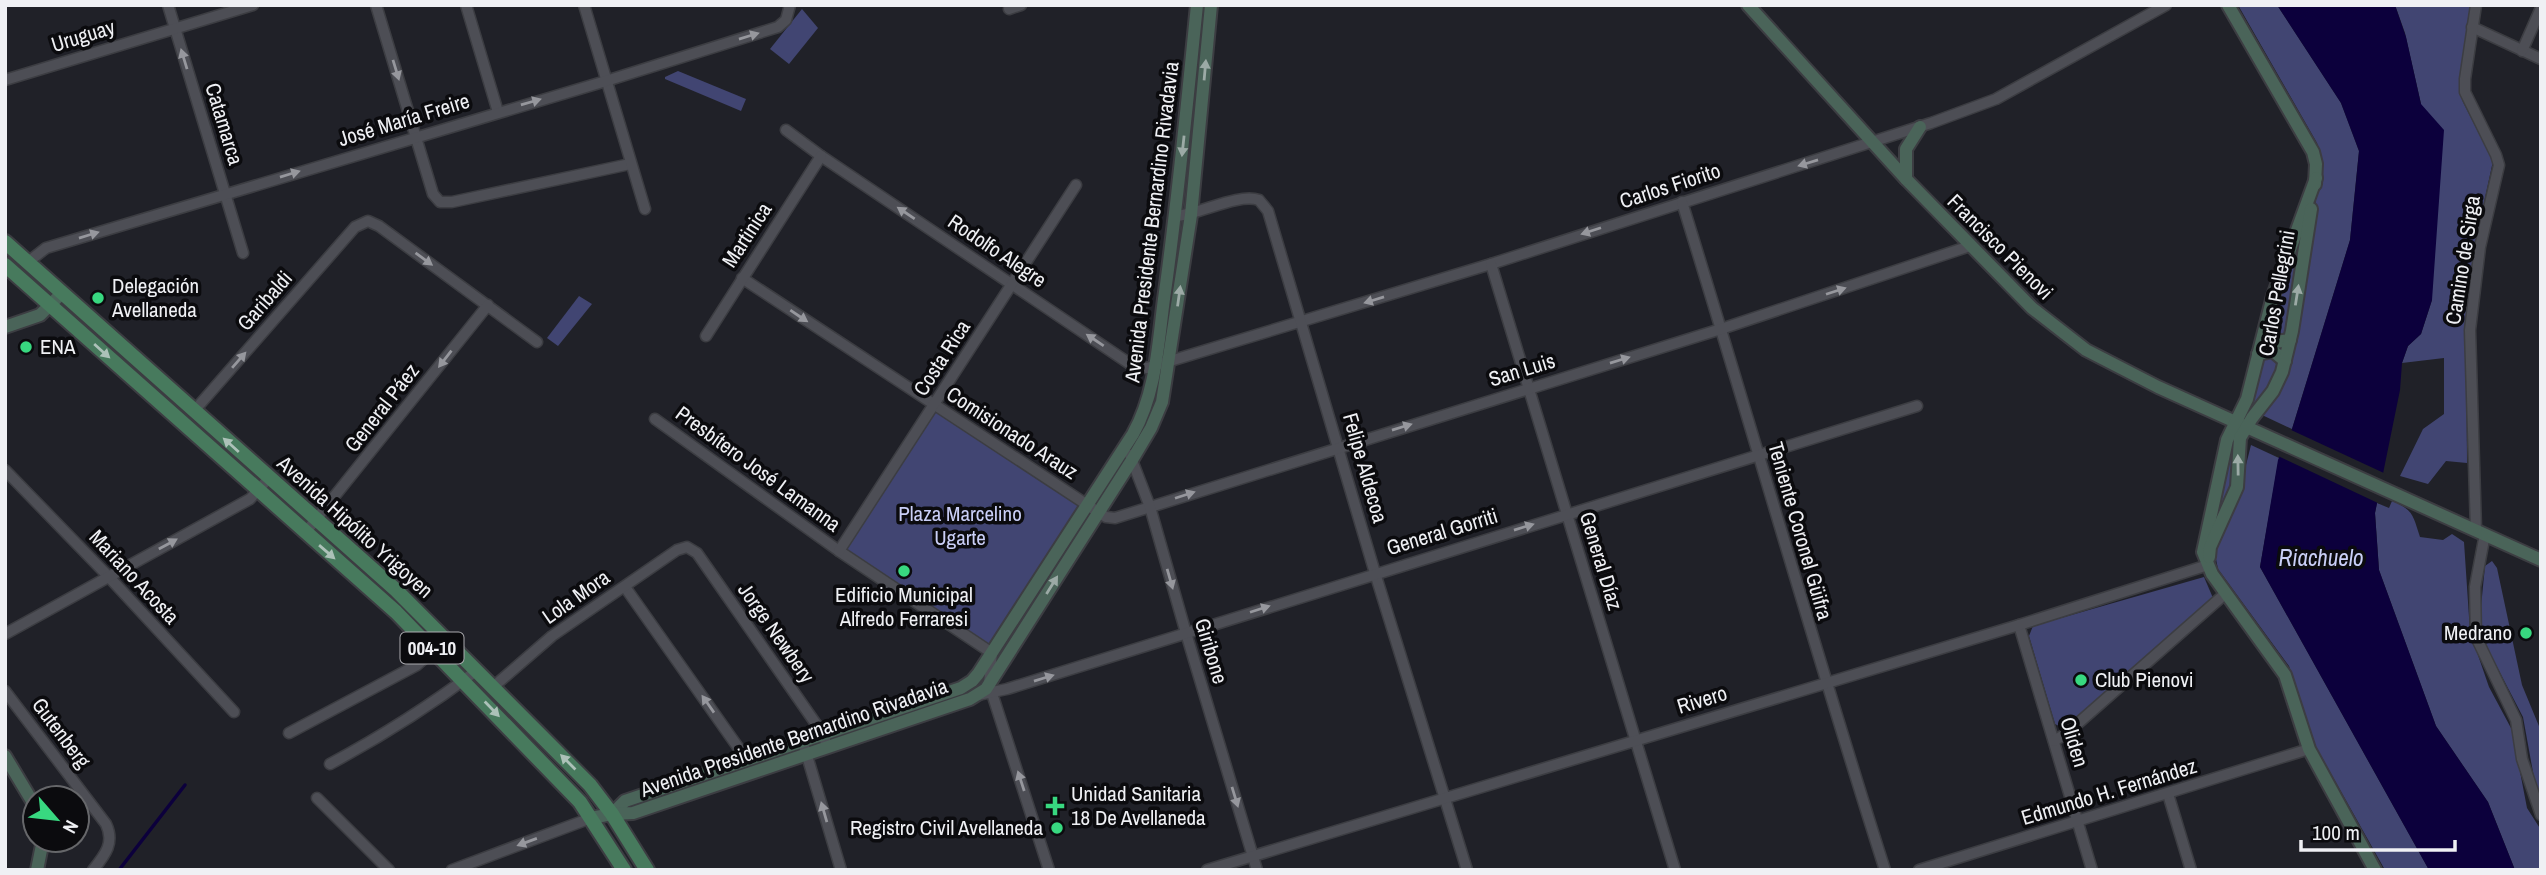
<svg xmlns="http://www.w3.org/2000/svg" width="2546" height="875" font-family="'Archivo Narrow',sans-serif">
<rect width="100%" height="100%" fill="#202128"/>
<g fill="#414572">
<path d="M2238,5H2277L2341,103L2359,151L2350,240L2292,429L2262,415L2294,337L2322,161L2317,143Z"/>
<path d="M2395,5H2470L2459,90L2463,102L2493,161L2475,244L2466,303L2467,463L2446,461L2428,484L2400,476L2423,429L2444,414V358L2402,363L2408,346L2421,334L2432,300L2421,104L2405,33Z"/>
<path d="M802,9L818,28L789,64L770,49Z"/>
<path d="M678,71L746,99L741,111L665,79V77Z"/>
<path d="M2316,178L2285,361L2252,418L2239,465L2204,558L2217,485Z"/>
<path d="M579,296L592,304L558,346L547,338Z"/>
<path d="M933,405L1087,505L992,653L839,551Z"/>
<path d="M2251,445L2279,458L2260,567L2429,870H2385L2316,747L2289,666L2218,569L2215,554L2239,493Z"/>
<path d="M2392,501C2414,510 2413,516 2420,537L2443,540L2452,534L2464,542L2470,632L2489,687L2512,730L2527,808L2541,830V870H2515L2488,802L2436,726L2379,570L2375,513L2377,503L2389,508Z"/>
<path d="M2492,561L2497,568L2522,685L2541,731V806L2539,805L2523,717L2482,638L2479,627L2485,566Z"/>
<path d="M2204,577L2213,598L2069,724L2061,727L2055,724L2029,636L2033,626Z"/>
</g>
<path fill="#0c003c" d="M2277,5H2395L2406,37L2421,104L2444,130L2432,300L2421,334L2408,346L2402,363L2400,390L2375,513L2379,570L2436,726L2488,802L2515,870H2429L2260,567L2278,460L2292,429L2350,240L2359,151L2341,103Z"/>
<path fill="#202128" d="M2289,429L2386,474L2380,504L2276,455Z"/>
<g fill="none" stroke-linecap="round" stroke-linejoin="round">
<path stroke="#0c003c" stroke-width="3.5" d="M119,870L185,785"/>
<defs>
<g id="street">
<path d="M168,5L243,253"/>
<path d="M376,5L433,194L440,202H452L630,164"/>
<path d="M466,5L498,112"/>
<path d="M584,5L645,209"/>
<path d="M1009,9L1021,5"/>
<path d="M2472,27L2541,59"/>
<path d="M2522,51L2541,8"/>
<path d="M5,80L253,5"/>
<path d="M786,130L821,156L1133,366L1147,368L1491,264L1931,123L1996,99L2166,5"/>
<path d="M1682,202C1751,424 1814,648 1885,870"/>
<path d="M1176,216C1200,214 1238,193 1259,200L1268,211L1375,573L1467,870"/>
<path d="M28,262L46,248L606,81L778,27L786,20L790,5"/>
<path d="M1491,264L1675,870"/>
<path d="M742,278L1098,512L1106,517L1115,518L1721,329L1970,246"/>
<path d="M706,336L821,156"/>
<path d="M194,411L355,227L368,221L379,226L537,342"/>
<path d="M655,419L839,551L992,653L989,684L1049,870"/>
<path d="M1130,455L1150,507L1186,633L1257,870"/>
<path d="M5,470L108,576L234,712"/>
<path d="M2476,530L2470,330L2480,247L2499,165L2496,155L2465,92V79L2476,5"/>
<path d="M305,533L488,305"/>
<path d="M2485,534L2475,587L2476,637L2516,720L2522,759L2541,815"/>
<path d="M839,551L1076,185"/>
<path d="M625,587L747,760"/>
<path d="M2019,625L2092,870"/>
<path d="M5,634L250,499L269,478"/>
<path d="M493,687L552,636L677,550L687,547L697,553L823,734L827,746"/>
<path d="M5,691L106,824C115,843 105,855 93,870"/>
<path d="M978,695L1007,689L1917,406"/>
<path d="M289,733L417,665L434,650"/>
<path d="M2054,741L2067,733L2226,593"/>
<path d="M805,749L841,870"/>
<path d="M330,764C384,735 427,708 476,671"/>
<path d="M2168,794L2191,870"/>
<path d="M317,798L389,870"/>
<path d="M452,870L591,818"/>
<path d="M1207,870L2019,625L2208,565"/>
<path d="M1919,870L2309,749"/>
</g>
<g id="secondary">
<path d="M1748,5L1906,179L2032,308L2086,350L2158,387L2541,560"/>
<path d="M2228,5L2313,152L2316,164L2315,184"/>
<path d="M2316,178L2273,296L2247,399L2227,440L2203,552L2212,574L2285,675L2309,749L2375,870"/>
<path d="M1906,179V149L1920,127"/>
<path d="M5,327L40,315L62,293"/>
<path d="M2264,333L2275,342L2290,340"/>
<path d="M2258,354L2273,351L2285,361"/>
<path d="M2209,557L2210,547L2237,487L2240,438L2252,418L2273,391L2282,372L2292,331L2311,209"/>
<path d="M5,756L35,806"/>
<path d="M612,814L625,801L961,688L972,681L978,674L1133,434C1156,393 1158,344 1164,299C1178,201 1187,103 1197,5"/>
<path d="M591,818L612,814L633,813L970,699L986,689L1132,460L1151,428L1162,402L1191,215L1211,5"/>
<path d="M37,870L43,840"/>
</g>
<g id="primary">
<path d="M5,242L396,590L590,785L612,814L647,870"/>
<path d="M5,265L396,612L580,802L624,870"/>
</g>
</defs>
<use href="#street" stroke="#3c3d42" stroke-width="13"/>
<use href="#secondary" stroke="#3c3d42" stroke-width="16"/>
<use href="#primary" stroke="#3c3d42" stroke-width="18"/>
<use href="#street" stroke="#4d4e55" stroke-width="10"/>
<use href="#secondary" stroke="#4a6459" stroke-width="12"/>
<use href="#primary" stroke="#477a5d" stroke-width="14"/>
</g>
<defs><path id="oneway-solid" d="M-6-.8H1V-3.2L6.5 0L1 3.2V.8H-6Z" transform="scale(1.75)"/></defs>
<g fill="#96979d">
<use href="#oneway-solid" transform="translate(749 36) rotate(-17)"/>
<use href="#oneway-solid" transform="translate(184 59) rotate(-107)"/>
<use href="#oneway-solid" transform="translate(396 70) rotate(73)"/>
<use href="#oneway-solid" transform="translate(531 102) rotate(-16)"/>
<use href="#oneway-solid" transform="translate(1808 163) rotate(163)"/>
<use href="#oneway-solid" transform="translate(290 174) rotate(-17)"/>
<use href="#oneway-solid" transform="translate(906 213) rotate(-146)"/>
<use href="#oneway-solid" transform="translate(1591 231) rotate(162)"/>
<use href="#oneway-solid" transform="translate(89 235) rotate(-17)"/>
<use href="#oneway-solid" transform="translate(424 259) rotate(36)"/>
<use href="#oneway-solid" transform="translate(1836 291) rotate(-18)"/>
<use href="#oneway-solid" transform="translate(1374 300) rotate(163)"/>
<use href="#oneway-solid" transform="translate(799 316) rotate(34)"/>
<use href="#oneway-solid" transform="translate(1095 340) rotate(-146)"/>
<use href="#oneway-solid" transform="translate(445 359) rotate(128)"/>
<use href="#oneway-solid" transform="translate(239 360) rotate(-49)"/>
<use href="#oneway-solid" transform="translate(1620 360) rotate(-17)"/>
<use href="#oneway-solid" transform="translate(1402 427) rotate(-17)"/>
<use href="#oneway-solid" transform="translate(1185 495) rotate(-18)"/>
<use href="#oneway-solid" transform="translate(1524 527) rotate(-17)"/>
<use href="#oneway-solid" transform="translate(168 544) rotate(-29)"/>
<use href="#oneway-solid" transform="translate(1170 579) rotate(74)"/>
<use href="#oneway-solid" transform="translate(1260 609) rotate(-18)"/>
<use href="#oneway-solid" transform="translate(1044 678) rotate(-17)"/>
<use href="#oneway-solid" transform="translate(708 704) rotate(-125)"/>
<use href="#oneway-solid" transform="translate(1021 781) rotate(-108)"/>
<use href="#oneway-solid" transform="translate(1235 797) rotate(73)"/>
<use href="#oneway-solid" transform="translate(824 812) rotate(-106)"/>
<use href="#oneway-solid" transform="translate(527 842) rotate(160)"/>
</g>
<g fill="#9caaa6">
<use href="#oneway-solid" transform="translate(1205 70) rotate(-85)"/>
<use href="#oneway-solid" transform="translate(1183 146) rotate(96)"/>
<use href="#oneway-solid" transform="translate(2297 295) rotate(-81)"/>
<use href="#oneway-solid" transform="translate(1179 296) rotate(-82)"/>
<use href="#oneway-solid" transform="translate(2238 465) rotate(-91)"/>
<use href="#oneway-solid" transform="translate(1052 585) rotate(-58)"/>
</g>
<g fill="#acc1b8">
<use href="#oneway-solid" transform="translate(102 351) rotate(42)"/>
<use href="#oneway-solid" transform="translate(231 445) rotate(-138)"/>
<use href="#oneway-solid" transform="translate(327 552) rotate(41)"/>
<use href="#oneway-solid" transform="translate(492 709) rotate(46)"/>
<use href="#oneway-solid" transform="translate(568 762) rotate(-135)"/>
</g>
<g fill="#38d880" stroke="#0b0b0e" stroke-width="2.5">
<circle cx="98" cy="298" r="7"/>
<circle cx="26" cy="347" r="7"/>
<circle cx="904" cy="571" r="7"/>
<circle cx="2526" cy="633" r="7"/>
<circle cx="2081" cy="680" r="7"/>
<path d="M1051.5 795.5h7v7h7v7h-7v7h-7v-7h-7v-7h7z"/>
<circle cx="1057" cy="828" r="7"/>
</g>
<g text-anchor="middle" stroke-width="7" stroke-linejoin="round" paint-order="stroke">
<rect fill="#0b0b0e" stroke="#ababaf" stroke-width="2" x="400.5" y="632.5" width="63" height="31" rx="5"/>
<g font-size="19" font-weight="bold" fill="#eff0f4">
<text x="432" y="655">004-10</text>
</g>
<g font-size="21" fill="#eff0f4" stroke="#0b0b0e">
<text transform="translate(83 36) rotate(-17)" y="7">Uruguay</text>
<text transform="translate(404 120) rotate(-17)" y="7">José María Freire</text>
<text transform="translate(224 124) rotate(73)" y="7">Catamarca</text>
<text transform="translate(1670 186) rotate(-18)" y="7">Carlos Fiorito</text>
<text transform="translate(1152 222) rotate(-83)" y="7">Avenida Presidente Bernardino Rivadavia</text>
<text transform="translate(747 235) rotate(-57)" y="7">Martinica</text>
<text transform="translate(2000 247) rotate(45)" y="7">Francisco Pienovi</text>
<text transform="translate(997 251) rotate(34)" y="7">Rodolfo Alegre</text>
<text transform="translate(2463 260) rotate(-81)" y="7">Camino de Sirga</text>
<text transform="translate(2277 293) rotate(-80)" y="7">Carlos Pellegrini</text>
<text transform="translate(265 301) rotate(-49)" y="7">Garibaldi</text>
<text transform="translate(942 358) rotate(-57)" y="7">Costa Rica</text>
<text transform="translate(1522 370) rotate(-17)" y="7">San Luis</text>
<text transform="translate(382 408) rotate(-52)" y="7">General Páez</text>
<text transform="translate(1012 433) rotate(33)" y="7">Comisionado Arauz</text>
<text transform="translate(1365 468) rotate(74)" y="7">Felipe Aldecoa</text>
<text transform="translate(758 469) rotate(36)" y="7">Presbítero José Lamanna</text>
<text transform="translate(355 527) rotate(42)" y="7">Avenida Hipólito Yrigoyen</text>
<text transform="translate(1800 531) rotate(74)" y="7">Teniente Coronel Güifra</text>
<text transform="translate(1442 532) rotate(-17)" y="7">General Gorriti</text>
<text transform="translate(1601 561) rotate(73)" y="7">General Díaz</text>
<text transform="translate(134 577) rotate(47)" y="7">Mariano Acosta</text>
<text transform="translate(576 597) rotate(-35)" y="7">Lola Mora</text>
<text transform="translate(776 633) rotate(55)" y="7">Jorge Newbery</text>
<text transform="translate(1211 651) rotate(73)" y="7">Giribone</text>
<text transform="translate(1702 700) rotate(-17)" y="7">Rivero</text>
<text transform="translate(61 733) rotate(53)" y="7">Gutenberg</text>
<text transform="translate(794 738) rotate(-19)" y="7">Avenida Presidente Bernardino Rivadavia</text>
<text transform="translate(2074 742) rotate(73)" y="7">Oliden</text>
<text transform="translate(2109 792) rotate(-17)" y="7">Edmundo H. Fernández</text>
</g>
<g font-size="21" fill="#eff0f4" stroke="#0b0b0e" text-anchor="start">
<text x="112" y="293">Delegación<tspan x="112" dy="24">Avellaneda</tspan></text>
<text x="40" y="354">ENA</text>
<text x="904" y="602" text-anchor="middle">Edificio Municipal<tspan x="904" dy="24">Alfredo Ferraresi</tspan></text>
<text x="2512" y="640" text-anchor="end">Medrano</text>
<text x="2095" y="687">Club Pienovi</text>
<text x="1071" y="801">Unidad Sanitaria<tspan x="1071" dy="24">18 De Avellaneda</tspan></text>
<text x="1043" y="835" text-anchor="end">Registro Civil Avellaneda</text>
</g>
<g font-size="21" fill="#cacff7" stroke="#0b0b0e">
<text x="960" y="521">Plaza Marcelino<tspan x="960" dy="24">Ugarte</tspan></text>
</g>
<g font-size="23" font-style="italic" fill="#c9cff6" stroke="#0b0b0e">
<text x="2321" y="566">Riachuelo</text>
</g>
</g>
<rect width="2546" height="875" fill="none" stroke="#eff0f4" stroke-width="14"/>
<g transform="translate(56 819) rotate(118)"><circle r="33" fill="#0b0b0e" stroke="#66676a" stroke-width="2"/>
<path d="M0-5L12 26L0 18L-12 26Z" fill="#38d880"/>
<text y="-10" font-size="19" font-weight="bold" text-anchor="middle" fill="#eff0f4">N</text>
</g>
<path d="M2301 840v10h154v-10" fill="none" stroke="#eff0f4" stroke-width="3.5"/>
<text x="2312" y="840" font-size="21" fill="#eff0f4" stroke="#0b0b0e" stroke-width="5" paint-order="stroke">100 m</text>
</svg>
